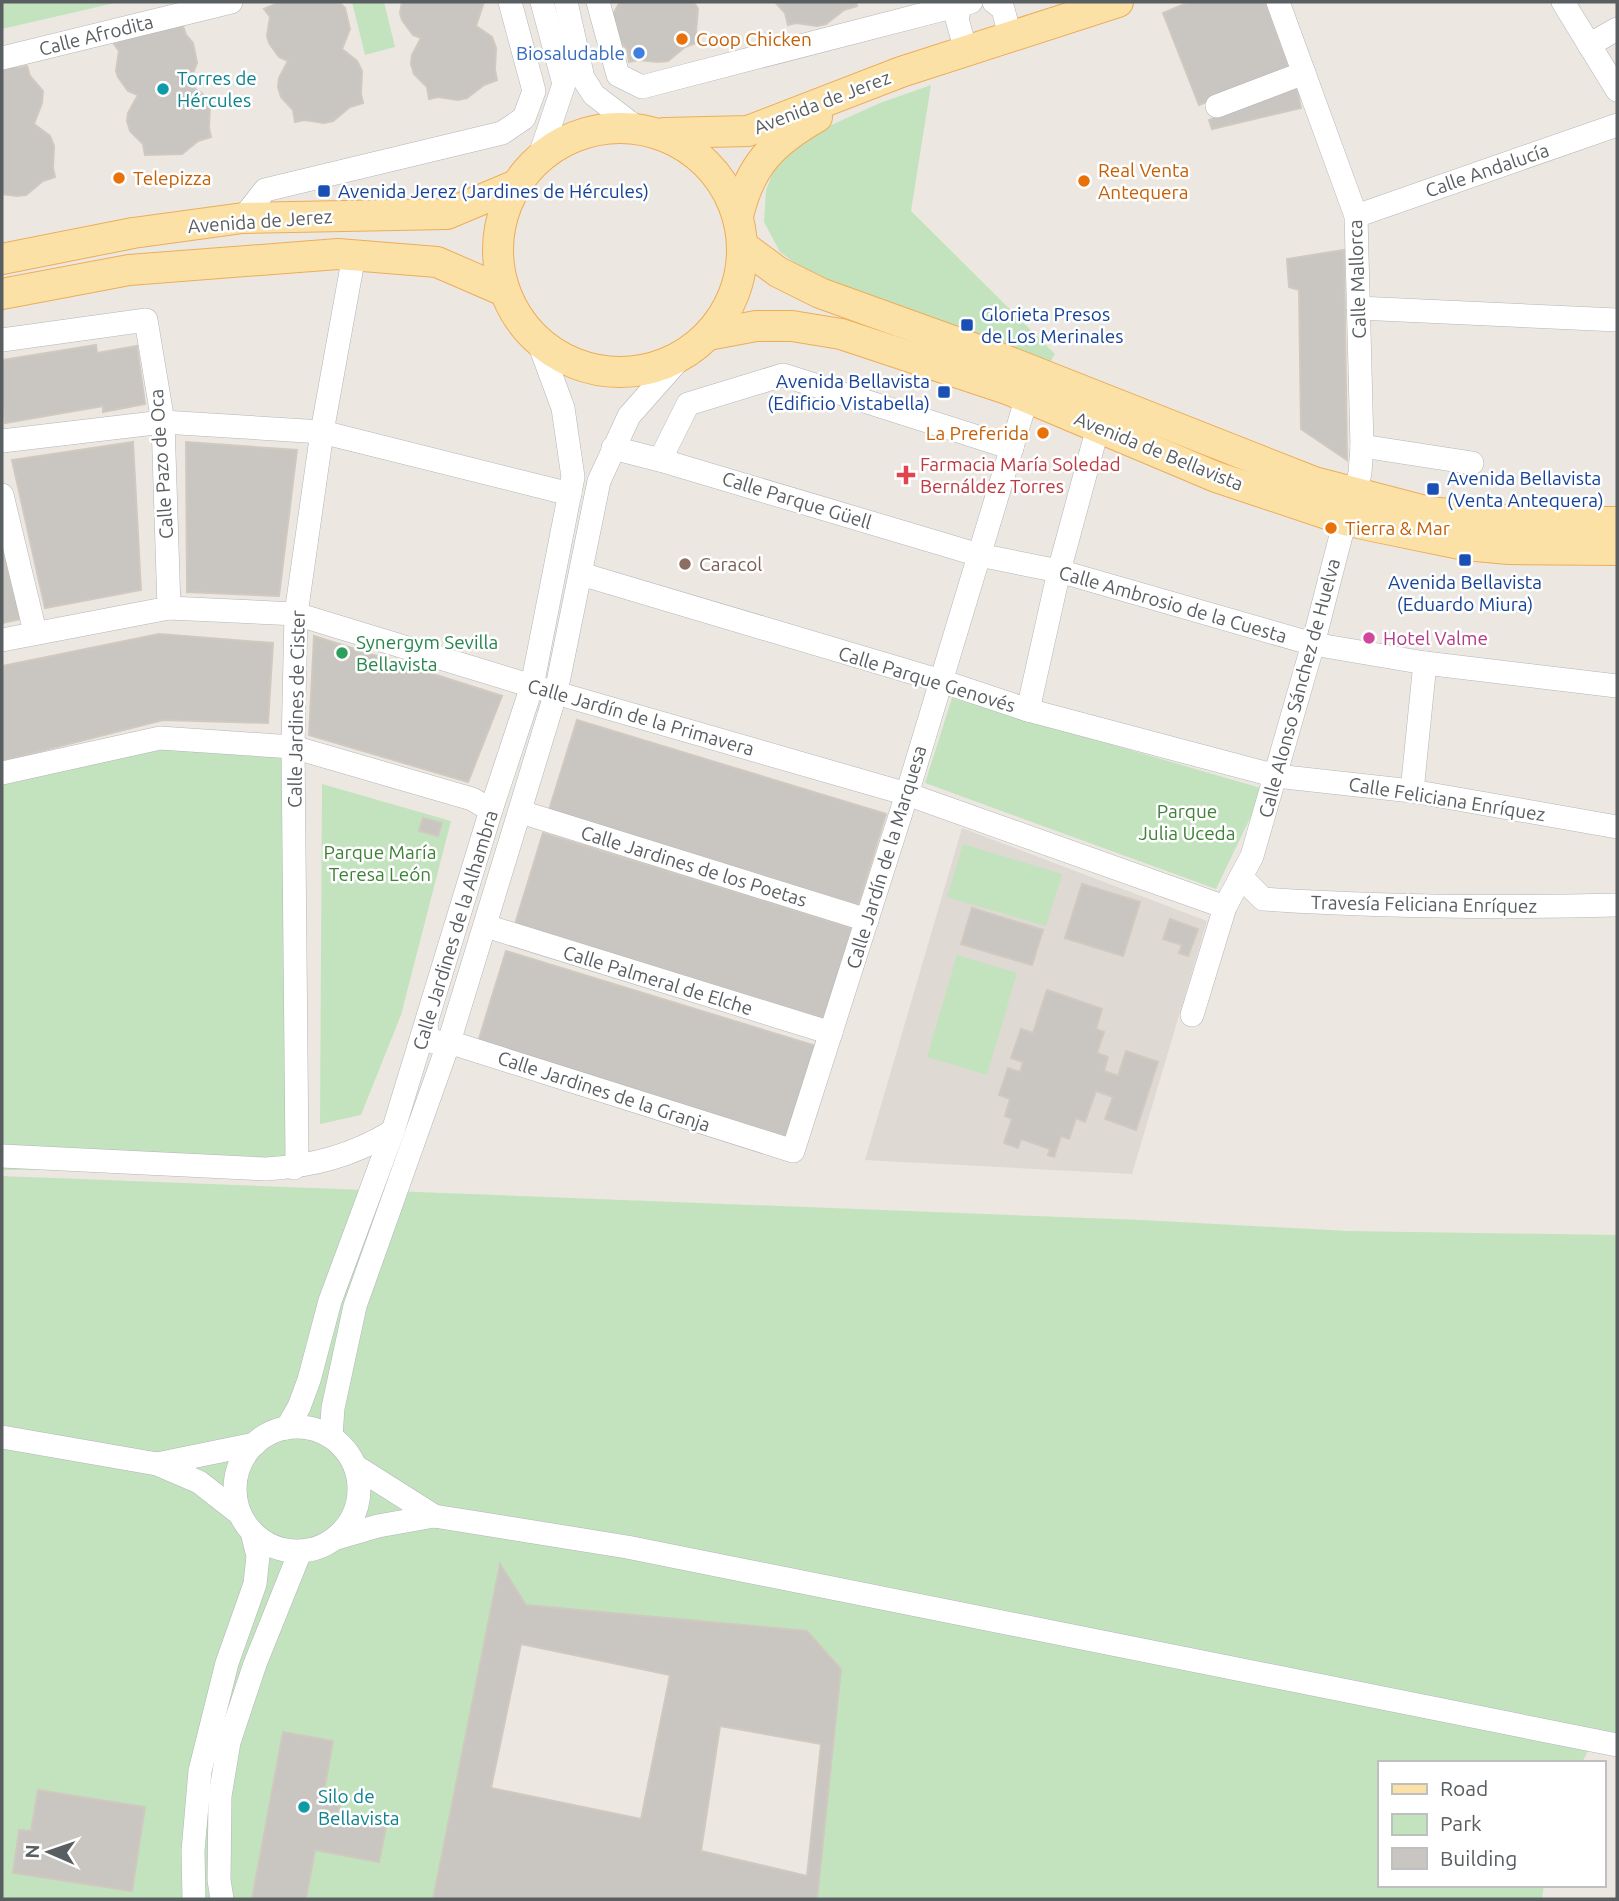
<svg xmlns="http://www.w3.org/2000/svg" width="1619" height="1901" font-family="Ubuntu,sans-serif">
<rect width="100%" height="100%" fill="#ece8e1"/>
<path fill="#ded9d2" d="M962,828L1207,921L1132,1174L865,1160Z"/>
<g fill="#c3e3be">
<path d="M2,2H119L2,29Z"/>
<path d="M352,2H384L395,47L365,55Z"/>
<path d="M931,85L911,211L1055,354L1049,364L824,284L780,252L764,222L766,190L778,160L798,140L880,103Z"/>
<path d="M952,698L1264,789L1216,889L925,783Z"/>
<path d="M160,738L293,747L294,1168L2,1170V773Z"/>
<path d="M322,784L451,821L401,1015L361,1115L320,1124Z"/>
<path d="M963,844L1062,874L1046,926L947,897Z"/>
<path d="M957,955L1017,973L987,1075L927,1057Z"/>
<path d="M2,1176L1142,1220L1348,1231L1617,1235V1744L1593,1740L1582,1763H1379V1885H1544L1542,1899H817L841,1669L808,1631L526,1605L500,1565L433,1899H2Z"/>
</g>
<g fill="#c9c5c0" stroke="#d0c9c0" stroke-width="2" fill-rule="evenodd">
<path d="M280,2H339L345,8L350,29L342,49L357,61L362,71L361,94L363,103L350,107L333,121L324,123L304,120L295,122L293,110L281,97L278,87L279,78L288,61L279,57L269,43L267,36L270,17L264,9Z"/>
<path d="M402,2H484L476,26L492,37L496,48L495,70L497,80L484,85L467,98L458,100L438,97L429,99L427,87L414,74L411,64L412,55L421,38L413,35L402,20L400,13Z"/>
<path d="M620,2H694L698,9L696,32L699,42L685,47L668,61L658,62L638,60L629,62L627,49L614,36L612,16Z"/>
<path d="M775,2H856L857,6L844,10L826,24L817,26L796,23L788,25L785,13Z"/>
<path d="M1189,2H1265L1290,69L1199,105L1163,13Z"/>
<path d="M163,25L173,28L183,26L186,35L193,43L197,63L189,84L205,96L210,105L209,128L211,137L198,141L182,154L145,155L143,144L130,131L127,121L128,113L138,95L128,91L118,77L116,71L119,51L114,44Z"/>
<path d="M2,65L17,68L27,66L30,76L43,91L42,103L34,124L50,136L54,146L53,168L55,177L43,181L26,195L17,196L2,194Z"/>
<path d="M1296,84L1301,108L1212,129L1209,120Z"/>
<path d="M1344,250L1347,460L1301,429L1299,290L1289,287L1287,259Z"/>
<path d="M96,345L97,353L137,346L145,404L103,412V406L5,423L2,398V360Z"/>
<path d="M133,442L141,590L45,608L12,460Z"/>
<path d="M186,442L297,450L279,596L187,592Z"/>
<path d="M2,548L21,619L2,623Z"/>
<path d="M159,634L273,643L268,723L163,720L2,761V666Z"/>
<path d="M314,636L502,696L468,782L309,735Z"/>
<path d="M577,720L886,814L858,905L549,810Z"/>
<path d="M423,818L442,823L438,836L419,831Z"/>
<path d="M543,833L852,928L825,1019L515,924Z"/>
<path d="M1082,884L1140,902L1123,956L1065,938Z"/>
<path d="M972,908L1043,930L1032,965L961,944Z"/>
<path d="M1170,919L1198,929L1188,956L1179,953L1182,945L1163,939Z"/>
<path d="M506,951L816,1046L788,1137L478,1042Z"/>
<path d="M1047,990L1102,1009L1096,1029L1104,1032L1097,1053L1108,1057L1104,1071L1118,1076L1126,1051L1158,1062L1136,1130L1105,1119L1113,1097L1096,1091L1085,1122L1076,1118L1069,1139L1061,1136L1054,1157L1048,1155L1050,1149L1021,1139L1018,1148L1004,1143L1012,1119L1005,1116L1010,1099L999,1095L1008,1068L1020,1072L1023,1062L1011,1058L1021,1029L1033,1033Z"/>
<path d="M500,1564L526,1605L807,1631L841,1669L817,1899H433ZM521,1644L670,1675L641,1819L491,1788ZM720,1726L821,1744L807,1876L701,1851Z"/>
<path d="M283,1732L333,1741L324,1792L342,1795L337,1818L386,1827L379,1862L315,1850L306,1899H252Z"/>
<path d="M38,1790L145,1807L132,1891L13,1873L19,1830L31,1831Z"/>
</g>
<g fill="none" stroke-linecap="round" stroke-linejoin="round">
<defs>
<g id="minor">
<path d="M566,2L583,78L594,95L637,128"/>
<path d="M598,2L618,75L642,87L971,2"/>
<path d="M994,2L1003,9L1010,36"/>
<path d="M1278,2L1356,216L1362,446L1360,473L1355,493"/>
<path d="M1563,2L1617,90"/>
<path d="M960,6L957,19L966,51"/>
<path d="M1589,45L1617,29"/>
<path d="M2,58L231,2"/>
<path d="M1217,106L1304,73"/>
<path d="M539,158L564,84L542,2"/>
<path d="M1356,216L1617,125"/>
<path d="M243,218L265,190L502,133L524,118L534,91L510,2"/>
<path d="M1358,308L1617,320"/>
<path d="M2,340L146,320L163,422L169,608"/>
<path d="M2,441L163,422L322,432L570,494"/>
<path d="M1362,446L1472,463"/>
<path d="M613,448L660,460L979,555L1059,571L1313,644L1425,663L1617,686"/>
<path d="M660,460L688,404L783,375L1012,448"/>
<path d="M2,495L35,632"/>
<path d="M581,574L941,681L1028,710L1276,776L1412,791L1617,827"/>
<path d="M2,640L169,608L296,614L532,686L907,794L1225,907"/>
<path d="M1028,710L1059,571L1098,427"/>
<path d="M2,773L160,738L293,747L472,799L491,810"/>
<path d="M1412,791L1425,663"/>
<path d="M521,812L867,920"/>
<path d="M1241,877L1263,899C1382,907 1499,908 1617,905"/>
<path d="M486,926L831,1033"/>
<path d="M1192,1015L1225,907L1252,856L1313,644L1345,520"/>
<path d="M426,1024L427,1035L434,1042H449L793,1151L907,794L1027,397"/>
<path d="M2,1156L266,1169C313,1166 352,1156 393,1131"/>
<path d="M294,1168L297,1158L293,747L296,614L322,432L354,255"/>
<circle cx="297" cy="1489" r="62"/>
<path d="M287,1428L299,1407L309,1380L330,1301L393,1131L491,810L532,686L573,477L563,408L539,343"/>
<path d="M331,1436L333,1408L355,1306L449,1042L556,692L599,481L629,416L682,356"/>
<path d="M2,1437L157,1464L199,1482L240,1514"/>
<path d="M157,1464L255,1444"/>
<path d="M355,1466L434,1516"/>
<path d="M337,1538L378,1526L434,1516L627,1547L1617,1745"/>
<path d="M194,1899L193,1851L200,1771L227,1663L255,1584L258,1556L252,1532"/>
<path d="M222,1899L219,1880L220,1796L229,1742L255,1664L300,1552"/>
</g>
<g id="major">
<circle cx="620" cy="250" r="122"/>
<path d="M664,133L748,131L901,72L1118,2"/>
<path d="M738,216C750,165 773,142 817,117"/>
<path d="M743,246L778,272L820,293L992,355L1314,482L1429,512L1526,522H1617"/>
<path d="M2,259L133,233L243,218L447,214L516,185"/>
<path d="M2,294L129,270L338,254L437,262L504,291"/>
<path d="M708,335L756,326H792L841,334L1007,389L1216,477L1345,520L1372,526L1465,545L1509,549L1617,550"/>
</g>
</defs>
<use href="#minor" stroke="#b2b5b8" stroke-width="24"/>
<use href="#major" stroke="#ecad5a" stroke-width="32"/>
<use href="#minor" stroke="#fff" stroke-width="23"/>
<use href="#major" stroke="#fce1a6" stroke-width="30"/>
</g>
<g fill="#e8710a" stroke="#fff" stroke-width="2.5">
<circle cx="682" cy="39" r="7"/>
<circle cx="119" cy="178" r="7"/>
<circle cx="1084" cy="181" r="7"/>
<circle cx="1043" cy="433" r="7"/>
<circle cx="1331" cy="528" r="7"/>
</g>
<circle fill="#3f7fe0" stroke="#fff" stroke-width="2.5" cx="639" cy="53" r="7"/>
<g fill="#0f9aa8" stroke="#fff" stroke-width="2.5">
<circle cx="163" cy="89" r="7"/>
<circle cx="304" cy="1807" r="7"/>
</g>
<g fill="#1a4fb4" stroke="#fff" stroke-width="2.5">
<rect x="317" y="184" width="14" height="14" rx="3.5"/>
<rect x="960" y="318" width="14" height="14" rx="3.5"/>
<rect x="937" y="385" width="14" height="14" rx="3.5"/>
<rect x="1426" y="482" width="14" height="14" rx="3.5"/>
<rect x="1458" y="553" width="14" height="14" rx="3.5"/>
</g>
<path fill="#e0444e" stroke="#fff" stroke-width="2.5" d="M902.5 464.5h7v7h7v7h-7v7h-7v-7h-7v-7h7z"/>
<circle fill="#8d6e63" stroke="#fff" stroke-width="2.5" cx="685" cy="564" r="7"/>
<circle fill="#d1479c" stroke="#fff" stroke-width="2.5" cx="1369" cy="638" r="7"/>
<circle fill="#2e9e5b" stroke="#fff" stroke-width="2.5" cx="342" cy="653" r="7"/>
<g text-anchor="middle" stroke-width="5" stroke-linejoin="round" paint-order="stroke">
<g font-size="19" fill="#595e61" stroke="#fff">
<text transform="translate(96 35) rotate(-14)" y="7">Calle Afrodita</text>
<text transform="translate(822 102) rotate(-21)" y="7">Avenida de Jerez</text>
<text transform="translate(1487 170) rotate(-19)" y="7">Calle Andalucía</text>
<text transform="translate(260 221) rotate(-4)" y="7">Avenida de Jerez</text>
<text transform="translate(1357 279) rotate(-92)" y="7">Calle Mallorca</text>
<text transform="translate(1159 451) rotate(22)" y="7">Avenida de Bellavista</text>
<text transform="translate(161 464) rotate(-94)" y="7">Calle Pazo de Oca</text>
<text transform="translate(797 500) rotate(17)" y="7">Calle Parque Güell</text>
<text transform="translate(1173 604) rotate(16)" y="7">Calle Ambrosio de la Cuesta</text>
<text transform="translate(927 679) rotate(17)" y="7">Calle Parque Genovés</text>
<text transform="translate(1299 688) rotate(-75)" y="7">Calle Alonso Sánchez de Huelva</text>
<text transform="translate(296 709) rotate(-89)" y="7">Calle Jardines de Cister</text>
<text transform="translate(641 717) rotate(16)" y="7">Calle Jardín de la Primavera</text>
<text transform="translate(1447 799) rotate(9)" y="7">Calle Feliciana Enríquez</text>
<text transform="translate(886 857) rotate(-73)" y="7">Calle Jardín de la Marquesa</text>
<text transform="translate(694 866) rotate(17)" y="7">Calle Jardines de los Poetas</text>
<text transform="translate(1424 904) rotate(1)" y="7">Travesía Feliciana Enríquez</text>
<text transform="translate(455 930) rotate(-73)" y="7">Calle Jardines de la Alhambra</text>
<text transform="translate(658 980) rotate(17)" y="7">Calle Palmeral de Elche</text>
<text transform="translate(604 1091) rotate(18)" y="7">Calle Jardines de la Granja</text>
</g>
<g font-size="19" fill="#c56008" stroke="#fff" text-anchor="start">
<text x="696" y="46">Coop Chicken</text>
<text x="1098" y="177">Real Venta<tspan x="1098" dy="22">Antequera</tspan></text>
<text x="133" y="185">Telepizza</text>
<text x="1029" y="440" text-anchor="end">La Preferida</text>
<text x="1345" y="535">Tierra &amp; Mar</text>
</g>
<g font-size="19" fill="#366cbe" stroke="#fff" text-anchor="end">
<text x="625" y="60">Biosaludable</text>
</g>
<g font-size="19" fill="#0d838f" stroke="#fff" text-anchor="start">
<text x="177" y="85">Torres de<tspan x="177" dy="22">Hércules</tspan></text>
<text x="318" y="1803">Silo de<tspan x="318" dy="22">Bellavista</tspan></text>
</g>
<g font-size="19" fill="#164399" stroke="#fff" text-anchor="start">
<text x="338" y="198">Avenida Jerez (Jardines de Hércules)</text>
<text x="981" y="321">Glorieta Presos<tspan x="981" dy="22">de Los Merinales</tspan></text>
<text x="930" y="388" text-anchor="end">Avenida Bellavista<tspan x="930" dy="22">(Edificio Vistabella)</tspan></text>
<text x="1447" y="485">Avenida Bellavista<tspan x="1447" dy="22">(Venta Antequera)</tspan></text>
<text x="1465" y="589" text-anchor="middle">Avenida Bellavista<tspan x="1465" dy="22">(Eduardo Miura)</tspan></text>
</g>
<g font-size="19" fill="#be3a42" stroke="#fff" text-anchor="start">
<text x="920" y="471">Farmacia María Soledad<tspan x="920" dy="22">Bernáldez Torres</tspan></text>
</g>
<g font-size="19" fill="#785e54" stroke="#fff" text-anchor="start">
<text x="699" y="571">Caracol</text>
</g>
<g font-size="19" fill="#b23c85" stroke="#fff" text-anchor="start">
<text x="1383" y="645">Hotel Valme</text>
</g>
<g font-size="19" fill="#27864d" stroke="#fff" text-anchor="start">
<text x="356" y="649">Synergym Sevilla<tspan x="356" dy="22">Bellavista</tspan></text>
</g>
<g font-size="19" fill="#3f8237" stroke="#fff">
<text x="1187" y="818">Parque<tspan x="1187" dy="22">Julia Uceda</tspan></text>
<text x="380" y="859">Parque María<tspan x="380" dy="22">Teresa León</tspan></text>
</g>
</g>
<rect width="1619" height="1901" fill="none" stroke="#595e61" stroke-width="7"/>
<rect x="1378" y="1761" width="228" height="126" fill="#ffffff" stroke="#bdbfc0" stroke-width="2"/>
<rect x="1392" y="1784" width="35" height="10" fill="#fce1a6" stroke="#bdbfc0" stroke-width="2"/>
<text x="1440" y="1796" font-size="21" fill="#595e61">Road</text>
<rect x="1392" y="1814" width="35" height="21" fill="#c3e3be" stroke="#bdbfc0" stroke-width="2"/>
<text x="1440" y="1831" font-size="21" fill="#595e61">Park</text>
<rect x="1392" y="1848" width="35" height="21" fill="#c9c5c0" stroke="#bdbfc0" stroke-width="2"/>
<text x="1440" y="1866" font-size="21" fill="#595e61">Building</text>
<g transform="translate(49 1852) rotate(272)" stroke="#ffffff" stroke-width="5" paint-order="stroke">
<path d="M0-5L12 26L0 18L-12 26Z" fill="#595e61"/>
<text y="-10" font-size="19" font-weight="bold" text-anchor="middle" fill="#595e61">N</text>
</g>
</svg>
